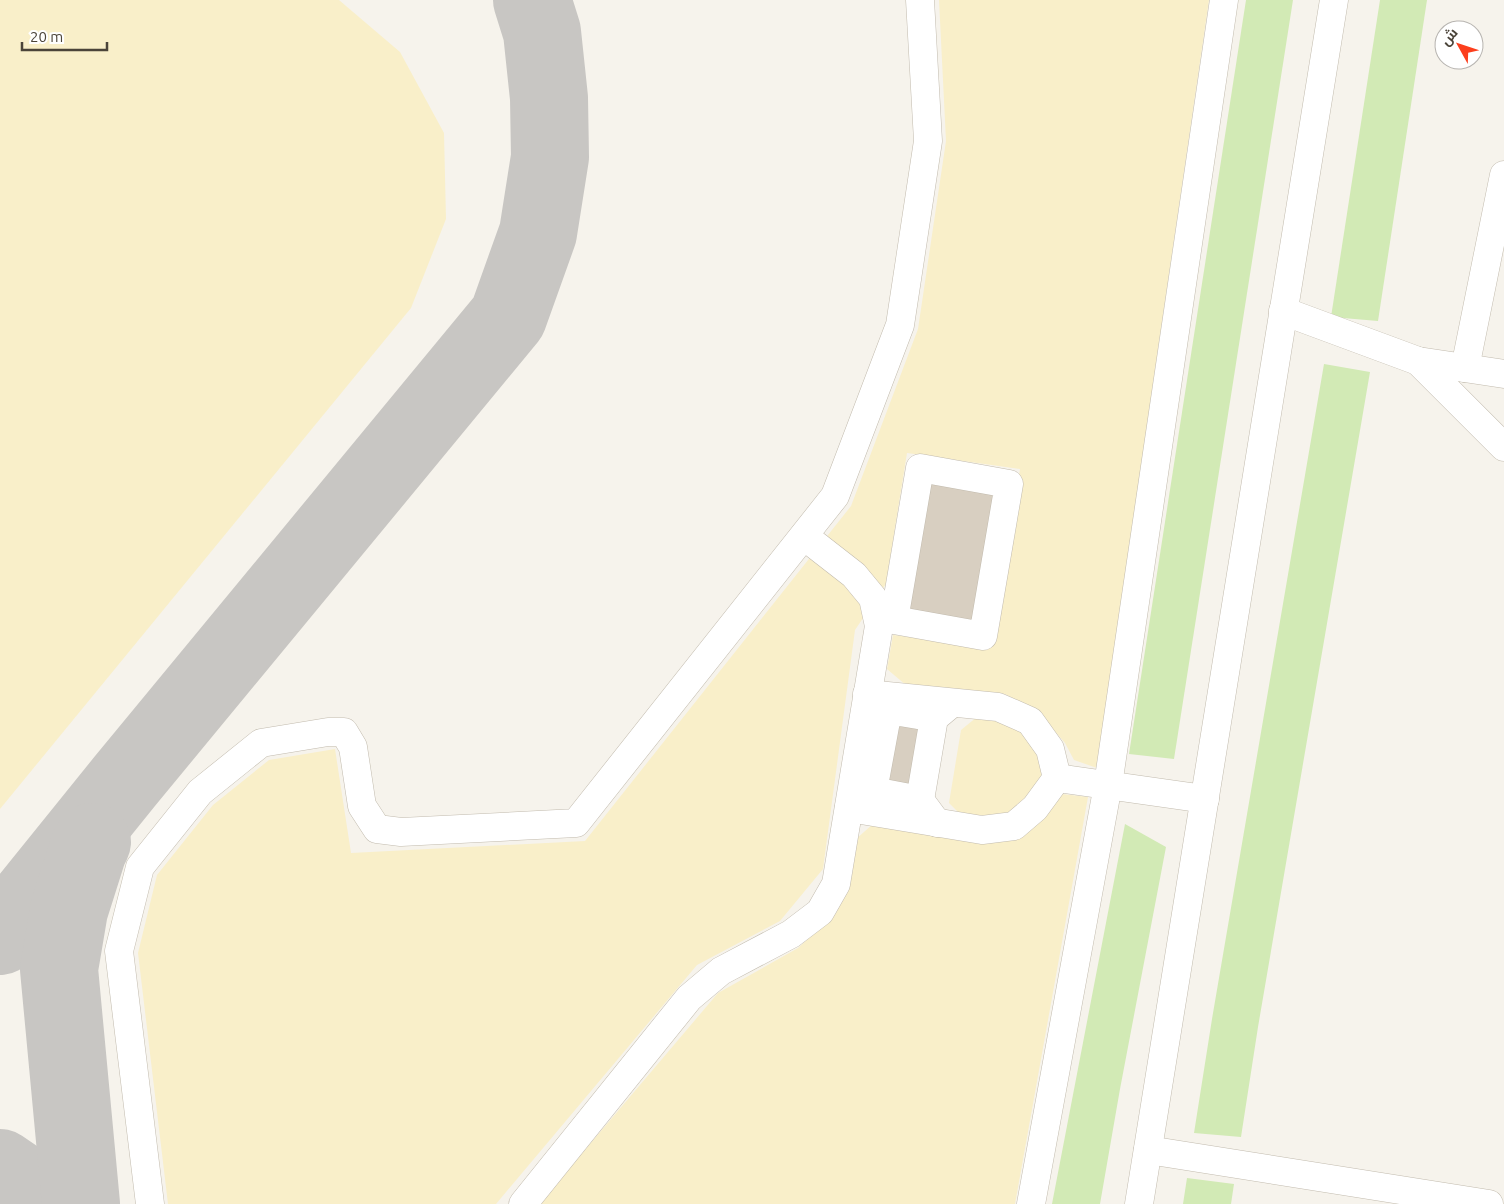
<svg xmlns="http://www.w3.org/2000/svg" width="1504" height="1204" font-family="Ubuntu,Cairo,sans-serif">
<rect width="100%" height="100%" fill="#f6f3ec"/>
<g fill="#d2eab5">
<path d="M1246,0H1293L1174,759L1129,754Z"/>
<path d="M1380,0H1427L1378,321L1331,317Z"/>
<path d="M1324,364L1370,372L1258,1027L1241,1137L1194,1133L1212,1019Z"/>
<path d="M1125,824L1166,847L1120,1089L1100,1204H1052Z"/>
<path d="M1187,1178L1234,1184L1231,1204H1183Z"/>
</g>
<g fill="#f9efc9">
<path d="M0,0H339L400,52L444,133L446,219L411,308L0,809Z"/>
<path d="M939,0H1209L1097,768L1074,760L1065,743L1038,712L1005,694L907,686L887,669L893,635L991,647L1020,469L907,453L886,584L855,630L823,869L780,921L697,965L496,1204H168L138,953L157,875L213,805L269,760L335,749L351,853L585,841L851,506L918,329L946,141Z"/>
<path d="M983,712L1020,724L1039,748L1044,772L1030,801L1001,821L966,820L949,803L961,730Z"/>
<path d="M1062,794L1088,797L1015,1204H539L718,993L798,948L836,913L852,875L856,839L873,824L983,841L1019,838L1041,821Z"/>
</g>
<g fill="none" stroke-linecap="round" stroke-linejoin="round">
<g stroke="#c8c6c3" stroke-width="78">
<path d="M0,936L125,781L508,317L538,233L550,157L549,98L542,32L532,0"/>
<path d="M0,1168L41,1196L47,1204"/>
<path d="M81,1204L59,969L69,910L88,850L92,842"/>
</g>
</g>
<g fill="#d8cfc1">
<path d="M930,482L996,493L974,622L908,611Z"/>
<path d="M891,714L930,721L917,795L877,789Z"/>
</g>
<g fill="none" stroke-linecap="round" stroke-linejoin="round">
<defs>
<g id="minor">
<path d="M1283,311L1418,361L1504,374"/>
<path d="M1418,361L1504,447"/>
<path d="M1465,368L1504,175"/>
<path d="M920,468L1009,484L983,636L894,620Z"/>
<path d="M918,715L888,710L873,791L920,800L937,823"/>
<path d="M1057,778L1205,799"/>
<path d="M920,800L934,718L952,703"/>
<path d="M849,808L982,830L1014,826L1035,808L1057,778L1050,749L1030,721L998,707L867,694"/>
<path d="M1148,1150L1489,1204"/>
<path d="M150,1204L119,951L140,867L200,792L261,743L328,732H344L353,747L362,806L377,829L401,832L576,823L835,496L900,325L928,141L920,0"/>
<path d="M523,1204L689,998L721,971L791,934L820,912L836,884L879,626L873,598L854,575L804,536"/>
<path d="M1031,1204L1108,785L1224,0"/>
<path d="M1139,1204L1334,0"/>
</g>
</defs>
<use href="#minor" stroke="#c2bbae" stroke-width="29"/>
<use href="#minor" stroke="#fff" stroke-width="28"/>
</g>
<g transform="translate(1459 45) rotate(310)"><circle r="24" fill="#ffffff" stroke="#b7b4b0"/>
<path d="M0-4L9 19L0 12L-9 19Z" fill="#fc3f1d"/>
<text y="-8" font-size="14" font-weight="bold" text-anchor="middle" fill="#4b4439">ش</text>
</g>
<path d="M22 42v8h85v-8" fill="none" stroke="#4b4439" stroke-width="2.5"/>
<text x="30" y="42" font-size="15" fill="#4b4439" stroke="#ffffff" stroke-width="4" paint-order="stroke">20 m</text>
</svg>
